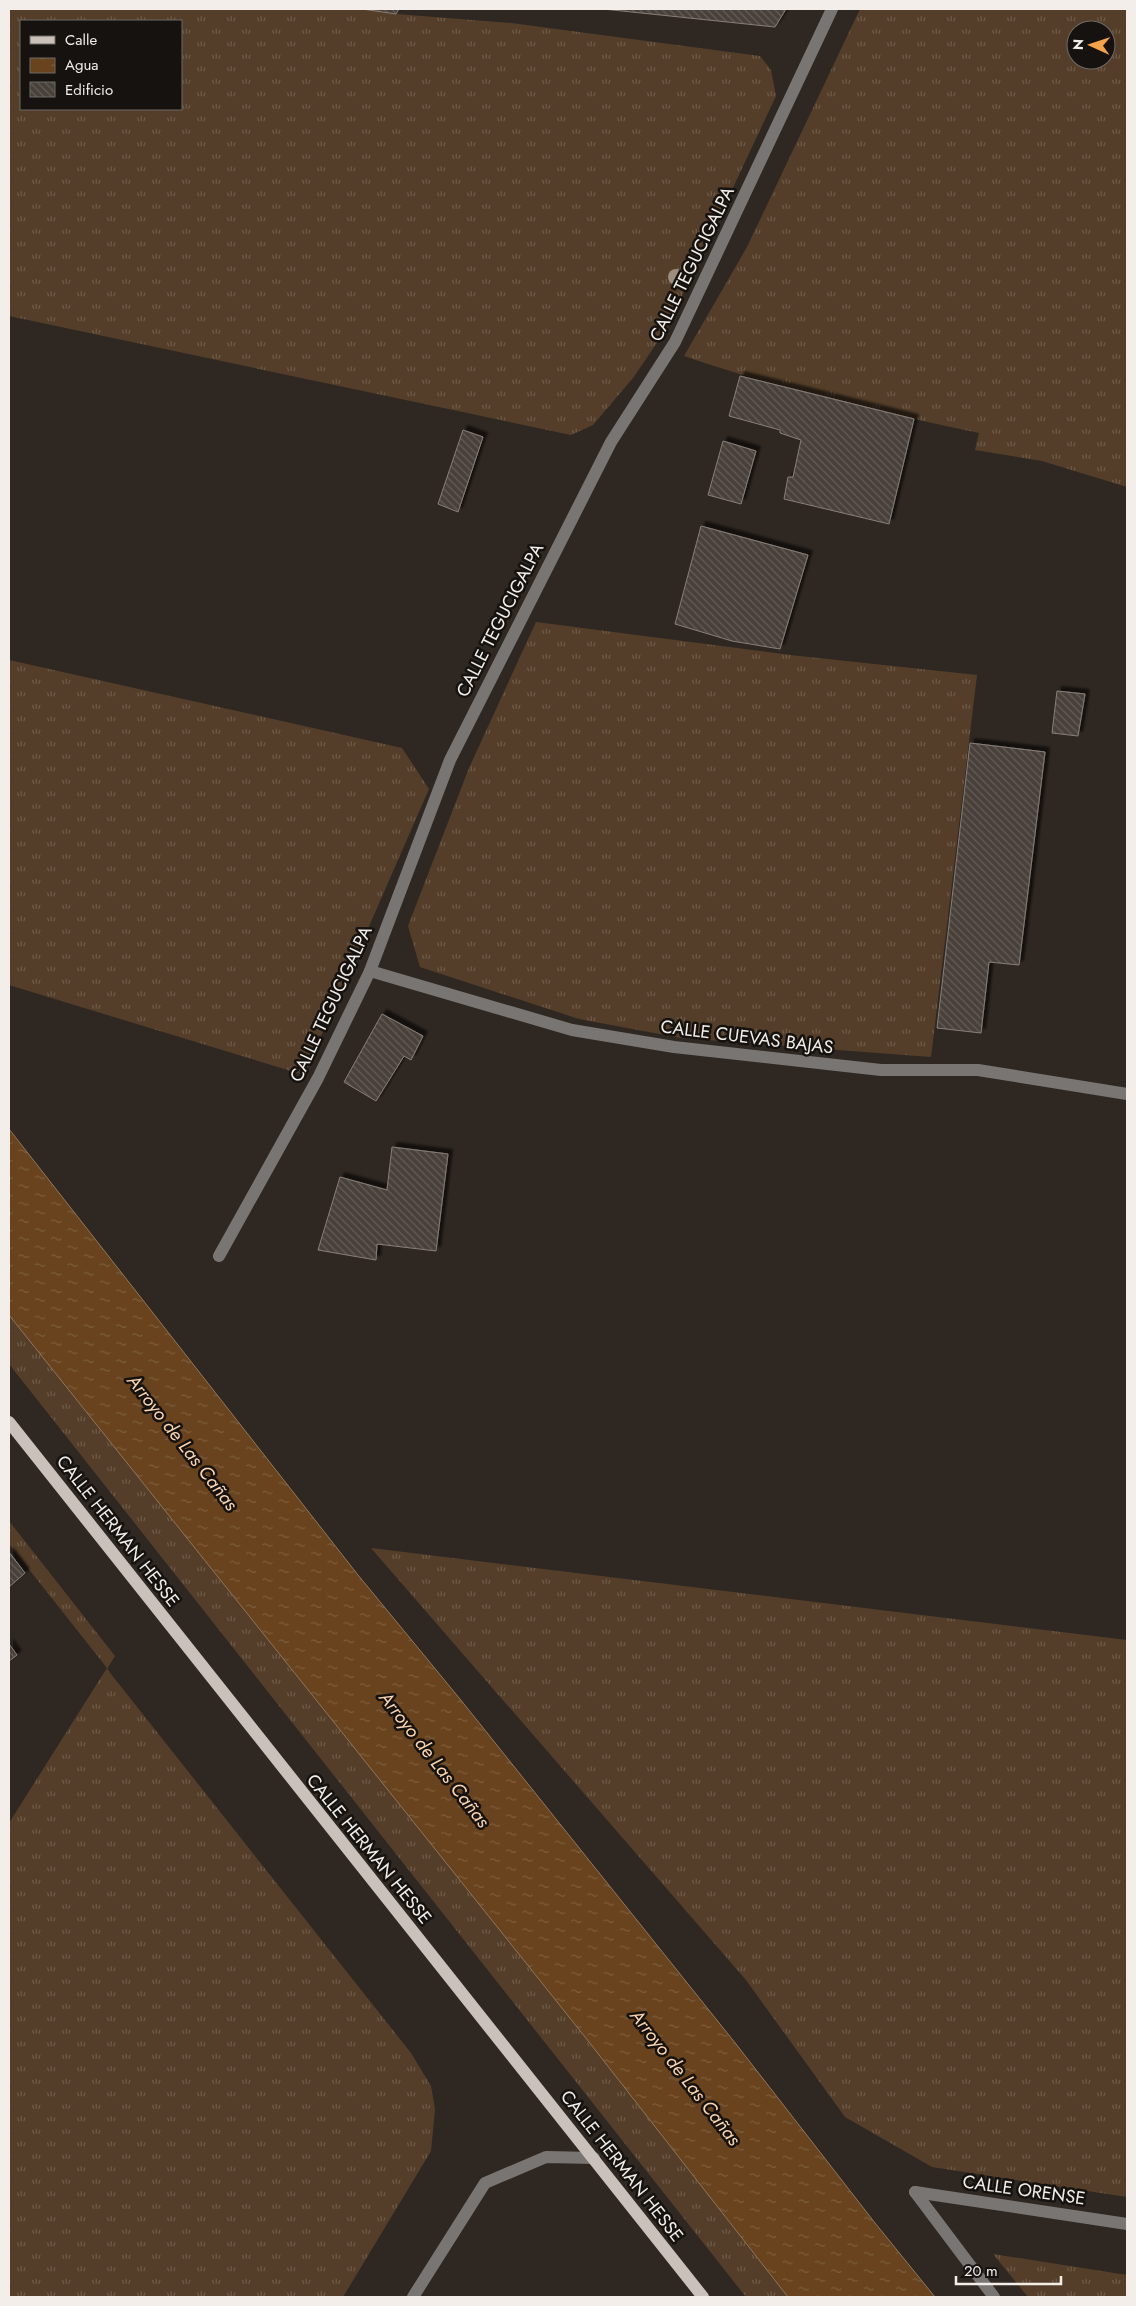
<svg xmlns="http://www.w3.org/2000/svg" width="1136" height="2306" font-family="Jost,sans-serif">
<defs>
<pattern id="grass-tufts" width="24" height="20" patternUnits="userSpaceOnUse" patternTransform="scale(1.25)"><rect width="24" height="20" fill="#543e29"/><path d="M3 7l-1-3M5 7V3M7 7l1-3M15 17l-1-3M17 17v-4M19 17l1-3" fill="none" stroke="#6d5a48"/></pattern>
<pattern id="water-ripples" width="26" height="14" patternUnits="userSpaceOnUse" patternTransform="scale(1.25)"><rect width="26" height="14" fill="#68431d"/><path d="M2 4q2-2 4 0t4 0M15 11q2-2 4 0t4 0" fill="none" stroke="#7e5e3e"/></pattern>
<pattern id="building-back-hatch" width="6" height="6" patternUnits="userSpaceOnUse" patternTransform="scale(1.25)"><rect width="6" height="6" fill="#48413a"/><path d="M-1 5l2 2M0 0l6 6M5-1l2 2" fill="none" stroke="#635d57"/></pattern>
<filter id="shadow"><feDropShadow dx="4.5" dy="-4.5" stdDeviation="1" flood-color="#0009"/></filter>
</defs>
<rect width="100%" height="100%" fill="#2f2822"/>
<g fill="url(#grass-tufts)" fill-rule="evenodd">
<path d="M9,9H362L396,14L511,23L760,56L771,70L776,96L667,328L633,378L593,425L571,435L9,316ZM21,21H181V109H21Z"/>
<path d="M860,9H1127V487L1042,461L975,450L979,433C880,412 780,389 684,356L747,247ZM1076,30H1106V60H1076Z"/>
<path d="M536,622L790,655L977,675L931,1057L681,1038L579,1019L420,967L408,926L469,768Z"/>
<path d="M9,660L402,748L429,789L304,1075L9,985Z"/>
<path d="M9,1315L589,2042L788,2297H746L9,1364Z"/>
<path d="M9,1521L115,1656L107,1669L411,2053L431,2086L435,2109L431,2151L343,2297H9V1823L107,1668L9,1544Z"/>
<path d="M371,1548L1127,1640V2197L932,2167L845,2117L746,1980Z"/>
<path d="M993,2254L1127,2275V2297H1028Z"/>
</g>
<path fill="url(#water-ripples)" stroke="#92765a" d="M9,1129L358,1575L460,1699L736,2044L875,2223L935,2297H788L589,2042L9,1315Z"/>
<g fill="url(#building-back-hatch)" stroke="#887f78" filter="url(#shadow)">
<path d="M362,9H399L396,14Z"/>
<path d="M603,9H786L775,27Z"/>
<path d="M740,376L914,419L889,524L784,499L788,477H793L801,440L780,433V430L729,416Z"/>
<path d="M463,430L483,437L458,512L438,504Z"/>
<path d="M723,441L756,451L741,504L708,495Z"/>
<path d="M701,526L808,555L780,649L732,641L675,624Z"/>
<path d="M1057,691L1085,694L1078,736L1052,733Z"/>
<path d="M970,743L1045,752L1019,965L989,962L981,1033L937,1028Z"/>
<path d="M382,1014L423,1036L411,1060L404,1056L376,1101L344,1082Z"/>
<path d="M392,1147L448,1154L436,1251L377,1244L376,1260L318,1250L340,1177L387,1190Z"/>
<path d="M9,1552L25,1573L9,1587Z"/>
<path d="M9,1644L17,1655L9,1661Z"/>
</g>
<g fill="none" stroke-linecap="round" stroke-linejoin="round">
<g stroke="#797572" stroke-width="12">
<path d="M370,971L572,1030L674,1047L881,1070H978L1127,1094"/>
<path d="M219,1256L318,1078L370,971L450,760L611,442L675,342L832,9"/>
<path d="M915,2192L1127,2224"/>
<path d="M915,2192L994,2297"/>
<path d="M413,2297L485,2183L546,2157L594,2158"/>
</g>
<path stroke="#c9c1ba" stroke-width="12" d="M9,1422L703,2297"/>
</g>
<circle fill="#9e8d7e" cx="676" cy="277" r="8"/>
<g text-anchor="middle" stroke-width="5" stroke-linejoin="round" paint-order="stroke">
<g font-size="18" fill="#f3eeea" stroke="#15120f">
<text transform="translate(692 264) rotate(-64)" y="6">CALLE TEGUCIGALPA</text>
<text transform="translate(500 620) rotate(-63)" y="6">CALLE TEGUCIGALPA</text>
<text transform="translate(331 1004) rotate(-65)" y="6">CALLE TEGUCIGALPA</text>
<text transform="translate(747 1037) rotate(7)" y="6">CALLE CUEVAS BAJAS</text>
<text transform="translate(118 1531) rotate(52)" y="6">CALLE HERMAN HESSE</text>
<text transform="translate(369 1849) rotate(51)" y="6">CALLE HERMAN HESSE</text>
<text transform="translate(622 2166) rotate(52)" y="6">CALLE HERMAN HESSE</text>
<text transform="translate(1024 2190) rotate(8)" y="6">CALLE ORENSE</text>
</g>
<g font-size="19" font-style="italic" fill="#fad5b2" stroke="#15120f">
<text transform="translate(183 1442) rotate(52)" y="7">Arroyo de Las Cañas</text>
<text transform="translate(435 1759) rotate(52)" y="7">Arroyo de Las Cañas</text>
<text transform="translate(686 2077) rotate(52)" y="7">Arroyo de Las Cañas</text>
</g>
</g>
<rect width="1136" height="2306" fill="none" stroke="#f3eeea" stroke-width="20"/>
<rect x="20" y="20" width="162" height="90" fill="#15120f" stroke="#6e6a67"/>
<rect x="30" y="36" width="25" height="8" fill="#c9c1ba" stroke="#6e6a67"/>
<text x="65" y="45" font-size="15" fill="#f3eeea">Calle</text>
<rect x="30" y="58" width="25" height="15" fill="url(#water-ripples)" stroke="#6e6a67"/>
<text x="65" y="70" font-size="15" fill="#f3eeea">Agua</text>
<rect x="30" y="82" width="25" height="15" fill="url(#building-back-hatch)" stroke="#6e6a67"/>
<text x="65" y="95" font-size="15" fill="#f3eeea">Edificio</text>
<g transform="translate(1091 45) rotate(273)"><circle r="24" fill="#15120f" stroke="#6e6a67"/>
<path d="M0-4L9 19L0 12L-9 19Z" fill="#f6a247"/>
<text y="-8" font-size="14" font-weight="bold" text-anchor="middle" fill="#f3eeea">N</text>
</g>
<path d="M956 2276v8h105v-8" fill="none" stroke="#f3eeea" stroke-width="2.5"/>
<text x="964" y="2276" font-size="15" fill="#f3eeea" stroke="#15120f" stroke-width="4" paint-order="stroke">20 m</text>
</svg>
